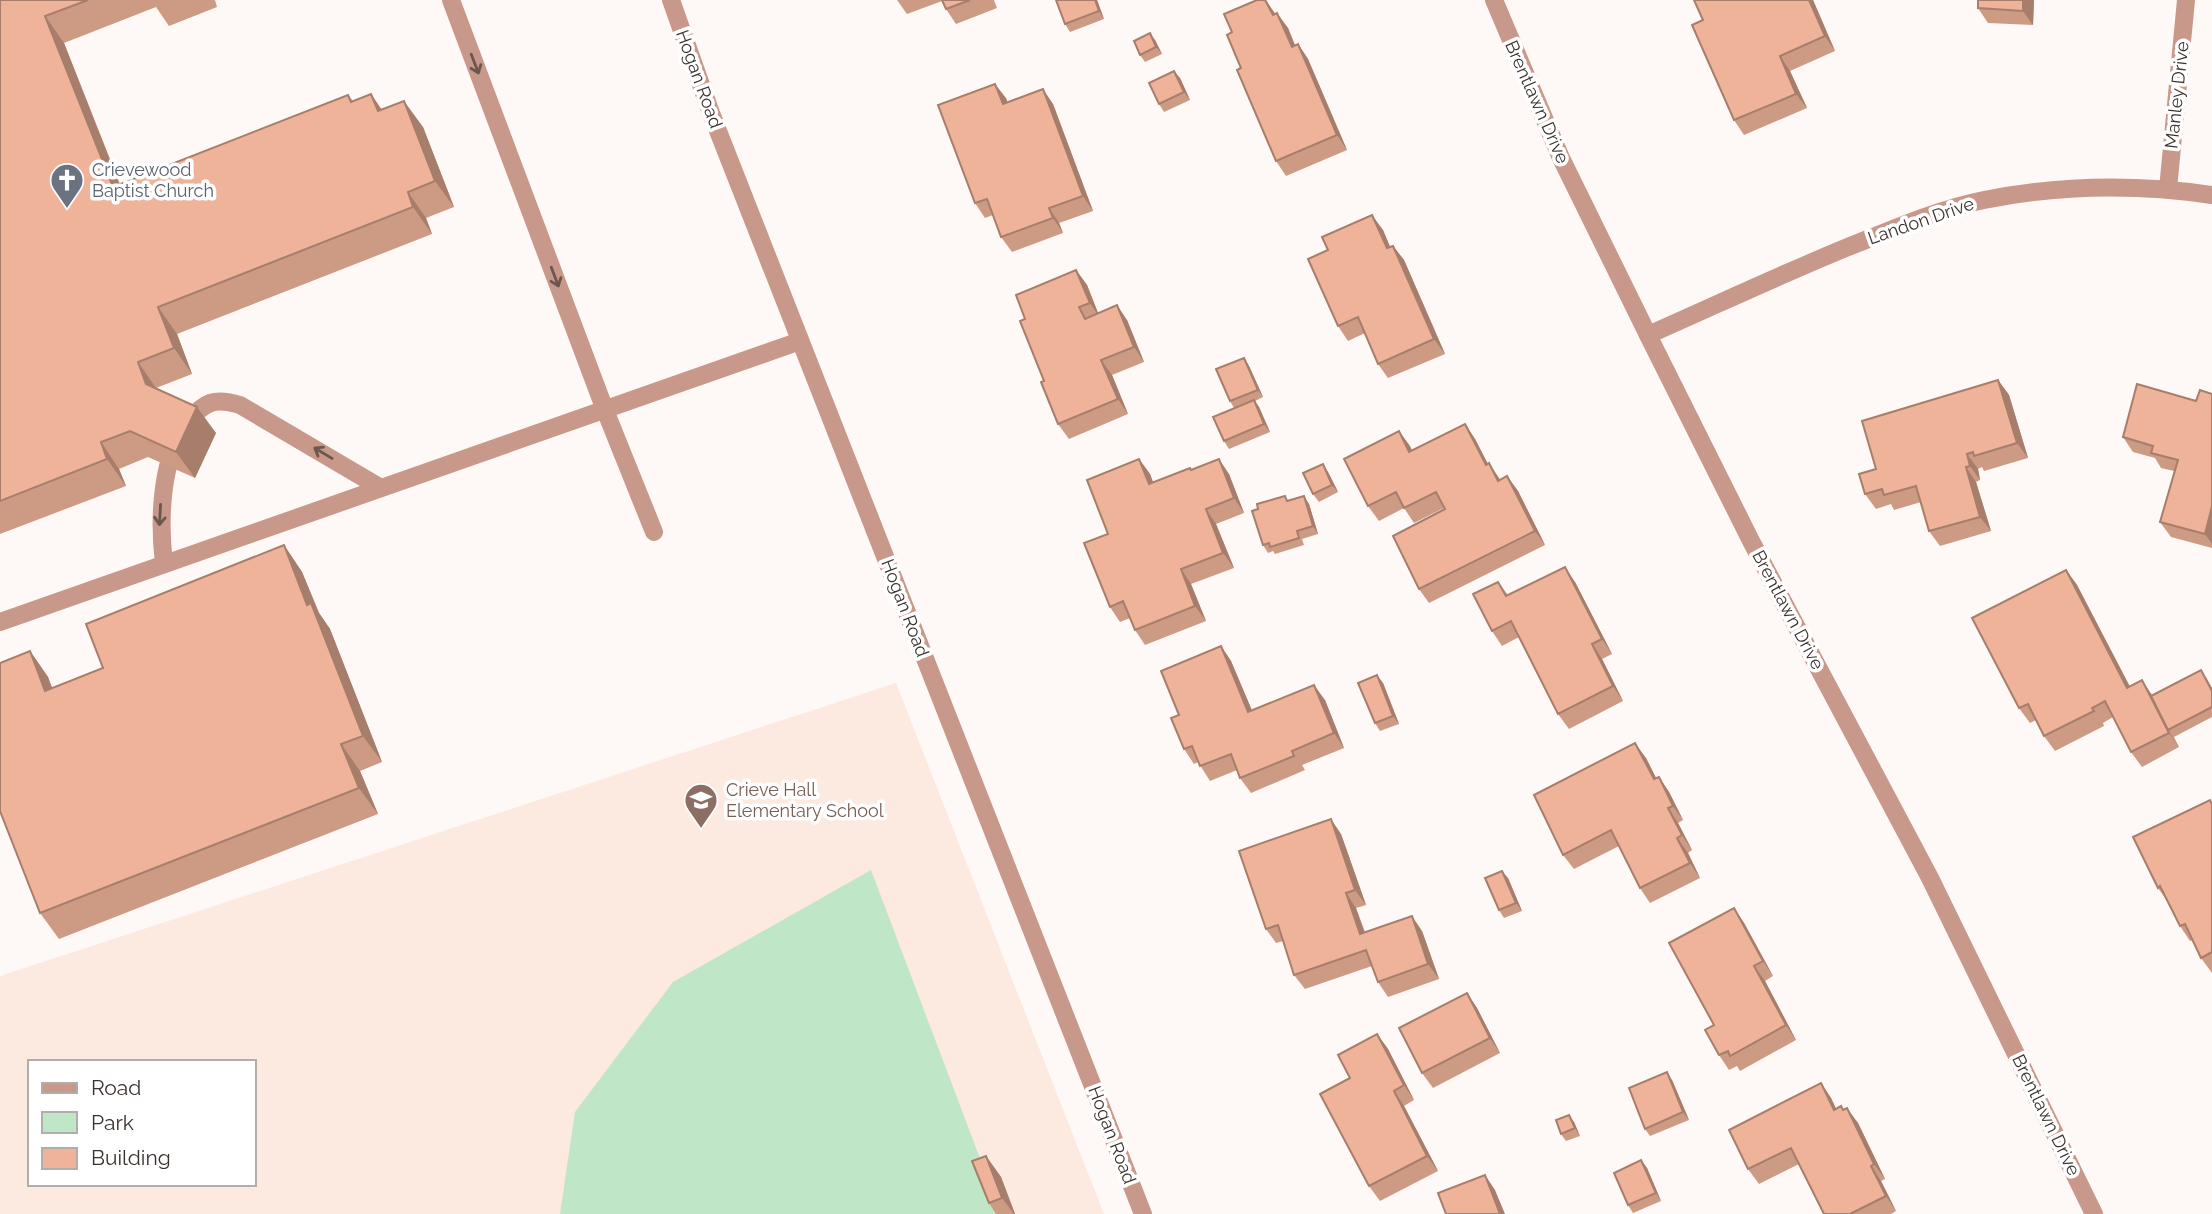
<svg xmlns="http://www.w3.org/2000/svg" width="2212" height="1214" font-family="Raleway,sans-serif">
<rect width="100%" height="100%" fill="#fef9f7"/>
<path fill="#fce9e0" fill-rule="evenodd" d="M896,683L1104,1214H0V976ZM30,1062H254V1184H30Z"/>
<path fill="#bfe6c6" d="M871,870L1001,1214H560L575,1112L673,982Z"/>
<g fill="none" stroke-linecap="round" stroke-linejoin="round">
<g stroke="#c8988a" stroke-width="18">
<path d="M451,0L605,410L654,532"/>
<path d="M671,0L711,113L1143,1214"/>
<path d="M1494,0L1561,158L1648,335L1751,541L1930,878L2094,1214"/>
<path d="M2168,189L2186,0"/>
<path d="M1648,335C1721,303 1794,268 1868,239C1905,224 1944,208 1984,200C2059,185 2137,184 2212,195"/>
<path d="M188,421C205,402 214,397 240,405L381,488"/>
<path d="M164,564C160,530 160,500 168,466"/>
<path d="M0,622L800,341"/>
</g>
</g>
<g fill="#cd9a84">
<path d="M0,0H215L217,7L169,26L156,7L64,43L120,184L348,95L353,101L371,94L382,110L423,127L454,207L426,218L432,234L177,334L192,374L156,388L216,433L195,478L148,457L119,469L126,486L0,534Z"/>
<path d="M897,0H994L997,8L956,24L946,9L942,1L907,14Z"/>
<path d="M1097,0L1104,19L1070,32L1065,24Z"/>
<path d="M1257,0H1266L1275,14L1288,28L1295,46L1298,44L1308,59L1347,150L1286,176L1276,161L1232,32Z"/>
<path d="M1694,0H1813L1835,51L1790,71L1807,108L1744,135L1734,120L1703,20Z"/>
<path d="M1978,0H2034L2033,25L1988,23L1978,8Z"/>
<path d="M1155,40L1162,54L1145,62L1140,55Z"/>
<path d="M1180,78L1190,100L1164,112L1159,104Z"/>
<path d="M1006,98L1007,103L1053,104L1093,211L1059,223L1063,233L1012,252L1001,237L993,215L985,218L975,203Z"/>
<path d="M1383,230L1390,247L1393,246L1404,260L1445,354L1388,378L1378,364L1365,333L1348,341L1338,326Z"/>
<path d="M1076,270L1087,285L1098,313L1127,320L1144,362L1112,375L1128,414L1069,439L1058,424L1025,319Z"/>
<path d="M1244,358L1249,366L1263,397L1255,401L1259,407L1270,432L1229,449L1224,441L1234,408L1230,401Z"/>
<path d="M1998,380L2009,395L2028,458L1984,471L1982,467L1978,469L1980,480L1976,482L1991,531L1940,546L1929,531L1921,502L1894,510L1891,504L1876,509L1865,494L1876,469Z"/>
<path d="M2212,394V548L2171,537L2160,522L2174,471L2161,468L2155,458L2133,452L2123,437Z"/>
<path d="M1465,424L1475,439L1488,464L1500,480L1507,476L1518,491L1545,545L1429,603L1419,589L1444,508L1414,523L1404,508L1379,521L1368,506L1399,431L1412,450Z"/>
<path d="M1139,459L1150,474L1153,482L1192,470L1229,474L1244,513L1216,524L1234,568L1191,584L1206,621L1145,645L1135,630L1130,618L1120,622L1110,607Z"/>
<path d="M1328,472L1338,492L1319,502L1313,494Z"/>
<path d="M1289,501L1309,504L1318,534L1302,539L1304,545L1275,554L1273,551L1268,553L1263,545Z"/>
<path d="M284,545L302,572L319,613L330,629L382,762L360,771L378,814L59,939L40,913L30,651L48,677L52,688L103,668Z"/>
<path d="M2066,570L2077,585L2129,686L2152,695L2206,677L2212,688V717L2174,737L2179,747L2142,767L2131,752L2113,717L2103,723L2104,726L2055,751L2044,736L2036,720L2030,723L2019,708Z"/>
<path d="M1498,582L1508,595L1575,582L1612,654L1602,659L1623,701L1569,729L1558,714L1519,637L1502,646L1492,631Z"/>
<path d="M1221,646L1231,661L1252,711L1325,700L1344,748L1302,765L1305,770L1251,793L1240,778L1237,770L1210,781L1198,762L1194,764L1184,749L1179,715Z"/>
<path d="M1383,683L1399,724L1380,731L1375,723Z"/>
<path d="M1646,758L1656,778L1659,777L1669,792L1683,820L1678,823L1692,850L1688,853L1700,878L1650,903L1640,888L1619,846L1574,869L1563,855Z"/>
<path d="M2212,803V973L2201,958L2193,940L2190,941L2180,926L2168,902L2158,888Z"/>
<path d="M1341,834L1366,905L1356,908L1365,932L1422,931L1439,979L1388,997L1378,982L1372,966L1305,989L1294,975L1283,941L1276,943L1266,929Z"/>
<path d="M1508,878L1522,911L1504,918L1499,910Z"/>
<path d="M1734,908L1744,923L1773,976L1765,981L1796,1040L1740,1071L1737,1066L1729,1070L1719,1055L1714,1025Z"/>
<path d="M1467,993L1477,1008L1500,1053L1433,1088L1422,1073Z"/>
<path d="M1377,1034L1388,1049L1414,1100L1404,1106L1438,1171L1380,1201L1369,1186L1350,1078Z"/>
<path d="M1672,1080L1689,1120L1650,1136L1645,1129Z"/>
<path d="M1821,1083L1831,1098L1836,1109H1844L1858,1123L1885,1179L1881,1181L1896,1211L1891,1214H1824L1799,1164L1759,1184L1748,1169Z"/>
<path d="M1574,1122L1580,1136L1566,1141L1561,1134Z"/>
<path d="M986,1156L1001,1177L1015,1214H996L989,1203Z"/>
<path d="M1641,1160L1647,1168L1661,1201L1633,1213L1628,1205Z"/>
</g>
<g fill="#a77d6b">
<path d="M1095,0H1097L1104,19L1099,11Z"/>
<path d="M1265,0L1274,12L1283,30L1273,15Z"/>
<path d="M1809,0H1813L1835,51L1825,36Z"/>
<path d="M2023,0H2034L2033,25L2023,11Z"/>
<path d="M1277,13L1288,28L1302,62L1292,47Z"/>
<path d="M45,16L64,43L131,214L113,187Z"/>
<path d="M1150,33L1155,40L1162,54L1156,47Z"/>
<path d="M1298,44L1308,59L1347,150L1337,135Z"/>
<path d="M1780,56L1790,71L1807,108L1796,94Z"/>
<path d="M1174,71L1180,78L1190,100L1184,92Z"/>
<path d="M995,84L1006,98L1014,119L1003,104Z"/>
<path d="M1043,89L1053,104L1093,211L1083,196Z"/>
<path d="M371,94L389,121L378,111Z"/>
<path d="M404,101L423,127L454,207L435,181Z"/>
<path d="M408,192L426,218L432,234L413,207Z"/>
<path d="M1049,208L1059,223L1063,233L1053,218Z"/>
<path d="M1372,215L1383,230L1397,263L1387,248Z"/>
<path d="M1393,246L1404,260L1445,354L1434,339Z"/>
<path d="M1076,270L1087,285L1100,318L1090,303Z"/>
<path d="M1117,305L1127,320L1144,362L1134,347Z"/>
<path d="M158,307L177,334L192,374L174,348Z"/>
<path d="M1244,358L1249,366L1263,397L1258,390Z"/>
<path d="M1101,360L1112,375L1128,414L1118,399Z"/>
<path d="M138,362L156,388L146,384Z"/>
<path d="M1998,380L2009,395L2028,458L2017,443Z"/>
<path d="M1254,400L1259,407L1270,432L1264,424Z"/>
<path d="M197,407L216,433L195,478L176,452Z"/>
<path d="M1465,424L1475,439L1496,480L1486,465Z"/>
<path d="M1399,431L1410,446L1419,467L1409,452Z"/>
<path d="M101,442L119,469L126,486L107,459Z"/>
<path d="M1967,454L1978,469L1980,480L1970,466Z"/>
<path d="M1139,459L1150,474L1159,499L1149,484Z"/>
<path d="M1219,459L1229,474L1244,513L1234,498Z"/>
<path d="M1489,463L1499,478L1508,496L1498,481Z"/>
<path d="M1323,464L1328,472L1338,492L1332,485Z"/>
<path d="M1966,467L1976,482L1991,531L1980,517Z"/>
<path d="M1507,476L1518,491L1545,545L1535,531Z"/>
<path d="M1304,496L1309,504L1318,534L1313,526Z"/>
<path d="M2212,506V544L2205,534Z"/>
<path d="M1206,509L1216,524L1234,568L1223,553Z"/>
<path d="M284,545L302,572L319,613L330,629L382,762L363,736L307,605Z"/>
<path d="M1565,567L1575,582L1612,654L1602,639Z"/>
<path d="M1181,569L1191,584L1206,621L1195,606Z"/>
<path d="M2066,570L2077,585L2138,702L2127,688Z"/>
<path d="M1592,644L1602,659L1623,701L1613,686Z"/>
<path d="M1221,646L1231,661L1259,727L1248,712Z"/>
<path d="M30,651L48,677L63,717L45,691Z"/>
<path d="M1377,675L1383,683L1399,724L1393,716Z"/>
<path d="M2142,680L2152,695L2168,730L2179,747L2169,733Z"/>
<path d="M1314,685L1325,700L1344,748L1334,733Z"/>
<path d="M1635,743L1646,758L1664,794L1654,779Z"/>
<path d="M341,744L360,771L378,814L359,788Z"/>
<path d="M1659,777L1669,792L1683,820L1673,806Z"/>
<path d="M1668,808L1678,823L1692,850L1682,835Z"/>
<path d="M1331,819L1341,834L1366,905L1355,890Z"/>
<path d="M1677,838L1688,853L1700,878L1690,863Z"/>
<path d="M1502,871L1508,878L1522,911L1516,903Z"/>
<path d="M1346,893L1356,908L1370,949L1360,934Z"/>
<path d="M1734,908L1744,923L1773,976L1763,961Z"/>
<path d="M1412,916L1422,931L1439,979L1428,964Z"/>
<path d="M1754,966L1765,981L1796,1040L1786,1025Z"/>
<path d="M1467,993L1477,1008L1500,1053L1490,1038Z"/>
<path d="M1377,1034L1388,1049L1414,1100L1404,1085Z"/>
<path d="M1667,1072L1672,1080L1689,1120L1683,1112Z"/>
<path d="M1821,1083L1831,1098L1844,1125L1834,1110Z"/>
<path d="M1394,1091L1404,1106L1438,1171L1427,1156Z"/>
<path d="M1847,1108L1858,1123L1885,1179L1874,1164Z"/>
<path d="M1569,1115L1574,1122L1580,1136L1575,1128Z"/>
<path d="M986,1156L1001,1177L1015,1214H1014L1002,1198Z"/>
<path d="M1641,1160L1647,1168L1661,1201L1656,1193Z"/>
<path d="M1871,1166L1881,1181L1896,1211L1886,1196Z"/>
<path d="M1485,1175L1495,1190L1505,1214H1500Z"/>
</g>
<g fill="#eeb399" stroke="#a77d6b" stroke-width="2">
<path d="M0,0H88L45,16L113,187L348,95L351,102L371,94L378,111L404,101L435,181L408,192L413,207L158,307L174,348L138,362L146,384L197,407L176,452L130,431L101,442L107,459L0,501Z"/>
<path d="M942,0H970L946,9Z"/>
<path d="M1056,0H1095L1099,11L1065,24Z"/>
<path d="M1257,0H1265L1273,15L1277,13L1292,47L1298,44L1337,135L1276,161L1237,70L1241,68L1227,35L1232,32L1224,14Z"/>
<path d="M1694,0H1809L1825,36L1780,56L1796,94L1734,120L1692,25L1703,20Z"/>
<path d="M1978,0H2023V11L1978,8Z"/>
<path d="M1150,33L1156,47L1140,55L1134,41Z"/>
<path d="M1174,71L1184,92L1159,104L1149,83Z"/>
<path d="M995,84L1003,104L1043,89L1083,196L1049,208L1053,218L1001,237L987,199L975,203L938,105Z"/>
<path d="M1372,215L1387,248L1393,246L1434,339L1378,364L1358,317L1338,326L1308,259L1328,250L1322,237Z"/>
<path d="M1076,270L1090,303L1079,307L1085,319L1117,305L1134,347L1101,360L1118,399L1058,424L1041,382L1044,381L1020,321L1025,319L1016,295Z"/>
<path d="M1244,358L1258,390L1230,401L1216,369Z"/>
<path d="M1998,380L2017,443L1974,456L1973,452L1967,454L1970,466L1966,467L1980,517L1929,531L1916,486L1884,495L1882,489L1865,494L1859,474L1876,469L1862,421Z"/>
<path d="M2137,384L2196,401L2200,390L2212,394V506L2205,534L2160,522L2178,460L2151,453L2153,446L2123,437Z"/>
<path d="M1254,400L1264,424L1224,441L1213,417Z"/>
<path d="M1465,424L1486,465L1489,463L1498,481L1507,476L1535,531L1419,589L1393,536L1445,509L1436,492L1404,508L1396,492L1368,506L1344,459L1399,431L1409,452Z"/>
<path d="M1139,459L1149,484L1190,468L1191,470L1219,459L1234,498L1206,509L1223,553L1181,569L1195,606L1135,630L1123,601L1110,607L1084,543L1108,534L1087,480Z"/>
<path d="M1323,464L1332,485L1313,494L1303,473Z"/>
<path d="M1285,496L1287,501L1304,496L1313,526L1297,531L1299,538L1270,547L1269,543L1263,545L1252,511L1258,509L1257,504Z"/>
<path d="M284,545L307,605L311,603L363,736L341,744L359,788L40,913L0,811V663L30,651L45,691L103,668L86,624Z"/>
<path d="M1565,567L1602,639L1592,644L1613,686L1558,714L1511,621L1492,631L1473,594L1498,582L1506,596Z"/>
<path d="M2066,570L2127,688L2142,680L2169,733L2131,752L2105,701L2092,708L2094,711L2044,736L2028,704L2019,708L1972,618Z"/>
<path d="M1221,646L1248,712L1314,685L1334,733L1292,751L1294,756L1240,778L1231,754L1200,766L1192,746L1184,749L1171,718L1179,715L1161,671Z"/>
<path d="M2201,670L2212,691V707L2168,730L2151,696Z"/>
<path d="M1377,675L1393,716L1375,723L1358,683Z"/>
<path d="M1635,743L1654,779L1659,777L1673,806L1668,808L1682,835L1677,838L1690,863L1640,888L1611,830L1563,855L1534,795Z"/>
<path d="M2210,800L2212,805V952L2201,958L2185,924L2180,926L2160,886L2158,888L2133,837Z"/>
<path d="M1331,819L1355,890L1346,893L1360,934L1412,916L1428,964L1378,982L1366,950L1294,975L1278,925L1266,929L1239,851Z"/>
<path d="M1502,871L1516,903L1499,910L1485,878Z"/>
<path d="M1734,908L1763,961L1754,966L1786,1025L1730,1056L1728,1051L1719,1055L1705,1030L1714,1025L1669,943Z"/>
<path d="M1467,993L1490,1038L1422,1073L1399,1028Z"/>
<path d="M1377,1034L1404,1085L1394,1091L1427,1156L1369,1186L1320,1094L1350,1078L1338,1055Z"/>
<path d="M1667,1072L1683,1112L1645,1129L1629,1088Z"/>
<path d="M1821,1083L1834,1110L1841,1106L1843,1110L1847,1108L1874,1164L1871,1166L1886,1196L1850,1214H1824L1791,1148L1748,1169L1729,1130Z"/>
<path d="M1569,1115L1575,1128L1561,1134L1556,1120Z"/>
<path d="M986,1156L1002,1198L989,1203L972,1161Z"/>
<path d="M1641,1160L1656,1193L1628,1205L1614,1173Z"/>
<path d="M1485,1175L1500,1214H1446L1438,1193Z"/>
</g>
<defs><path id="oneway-shaft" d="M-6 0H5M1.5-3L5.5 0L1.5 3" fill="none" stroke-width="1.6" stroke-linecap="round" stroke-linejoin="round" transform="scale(1.75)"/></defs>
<g stroke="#6c564e">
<use href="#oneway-shaft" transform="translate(475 64) rotate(69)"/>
<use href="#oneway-shaft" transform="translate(555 277) rotate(69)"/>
<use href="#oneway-shaft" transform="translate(323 453) rotate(-149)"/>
<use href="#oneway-shaft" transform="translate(160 515) rotate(93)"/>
</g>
<defs>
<symbol id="church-pin" viewBox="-11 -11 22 30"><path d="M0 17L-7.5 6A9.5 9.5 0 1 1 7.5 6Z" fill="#6b7280" stroke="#fff"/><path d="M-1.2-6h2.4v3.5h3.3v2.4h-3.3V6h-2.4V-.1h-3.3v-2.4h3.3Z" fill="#fff"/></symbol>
<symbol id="school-pin" viewBox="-11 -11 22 30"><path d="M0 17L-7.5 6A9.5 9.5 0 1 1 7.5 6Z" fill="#8d6e63" stroke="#fff"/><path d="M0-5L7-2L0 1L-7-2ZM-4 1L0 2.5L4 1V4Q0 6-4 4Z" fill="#fff"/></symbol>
</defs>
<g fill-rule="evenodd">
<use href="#church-pin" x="48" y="161" width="38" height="52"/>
<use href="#school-pin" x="682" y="781" width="38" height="52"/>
</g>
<g text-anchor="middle" stroke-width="7" stroke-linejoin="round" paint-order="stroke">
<g font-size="18" fill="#3b322e" stroke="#fff">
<text transform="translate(699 79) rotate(70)" y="6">Hogan Road</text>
<text transform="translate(2177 95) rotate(-84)" y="6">Manley Drive</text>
<text transform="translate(1537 102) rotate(66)" y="6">Brentlawn Drive</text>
<text transform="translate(1921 221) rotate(-19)" y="6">Landon Drive</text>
<text transform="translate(905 608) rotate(69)" y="6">Hogan Road</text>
<text transform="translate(1788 610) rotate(62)" y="6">Brentlawn Drive</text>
<text transform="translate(2046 1115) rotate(64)" y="6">Brentlawn Drive</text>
<text transform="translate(1112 1135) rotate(69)" y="6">Hogan Road</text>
</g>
<g font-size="18" fill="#5b616d" stroke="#fff" text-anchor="start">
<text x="92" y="176">Crievewood<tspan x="92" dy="21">Baptist Church</tspan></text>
</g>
<g font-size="18" fill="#785e54" stroke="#fff" text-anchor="start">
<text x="726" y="796">Crieve Hall<tspan x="726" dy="21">Elementary School</tspan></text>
</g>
</g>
<rect x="28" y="1060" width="228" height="126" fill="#ffffff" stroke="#b1adab" stroke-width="2"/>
<rect x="42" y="1083" width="35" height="10" fill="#c8988a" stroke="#b1adab" stroke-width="2"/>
<text x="91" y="1095" font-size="21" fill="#3b322e">Road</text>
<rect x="42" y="1112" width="35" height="21" fill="#bfe6c6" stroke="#b1adab" stroke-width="2"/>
<text x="91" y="1130" font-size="21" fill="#3b322e">Park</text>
<rect x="42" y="1148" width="35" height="21" fill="#eeb399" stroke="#b1adab" stroke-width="2"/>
<text x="91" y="1165" font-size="21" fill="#3b322e">Building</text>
</svg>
